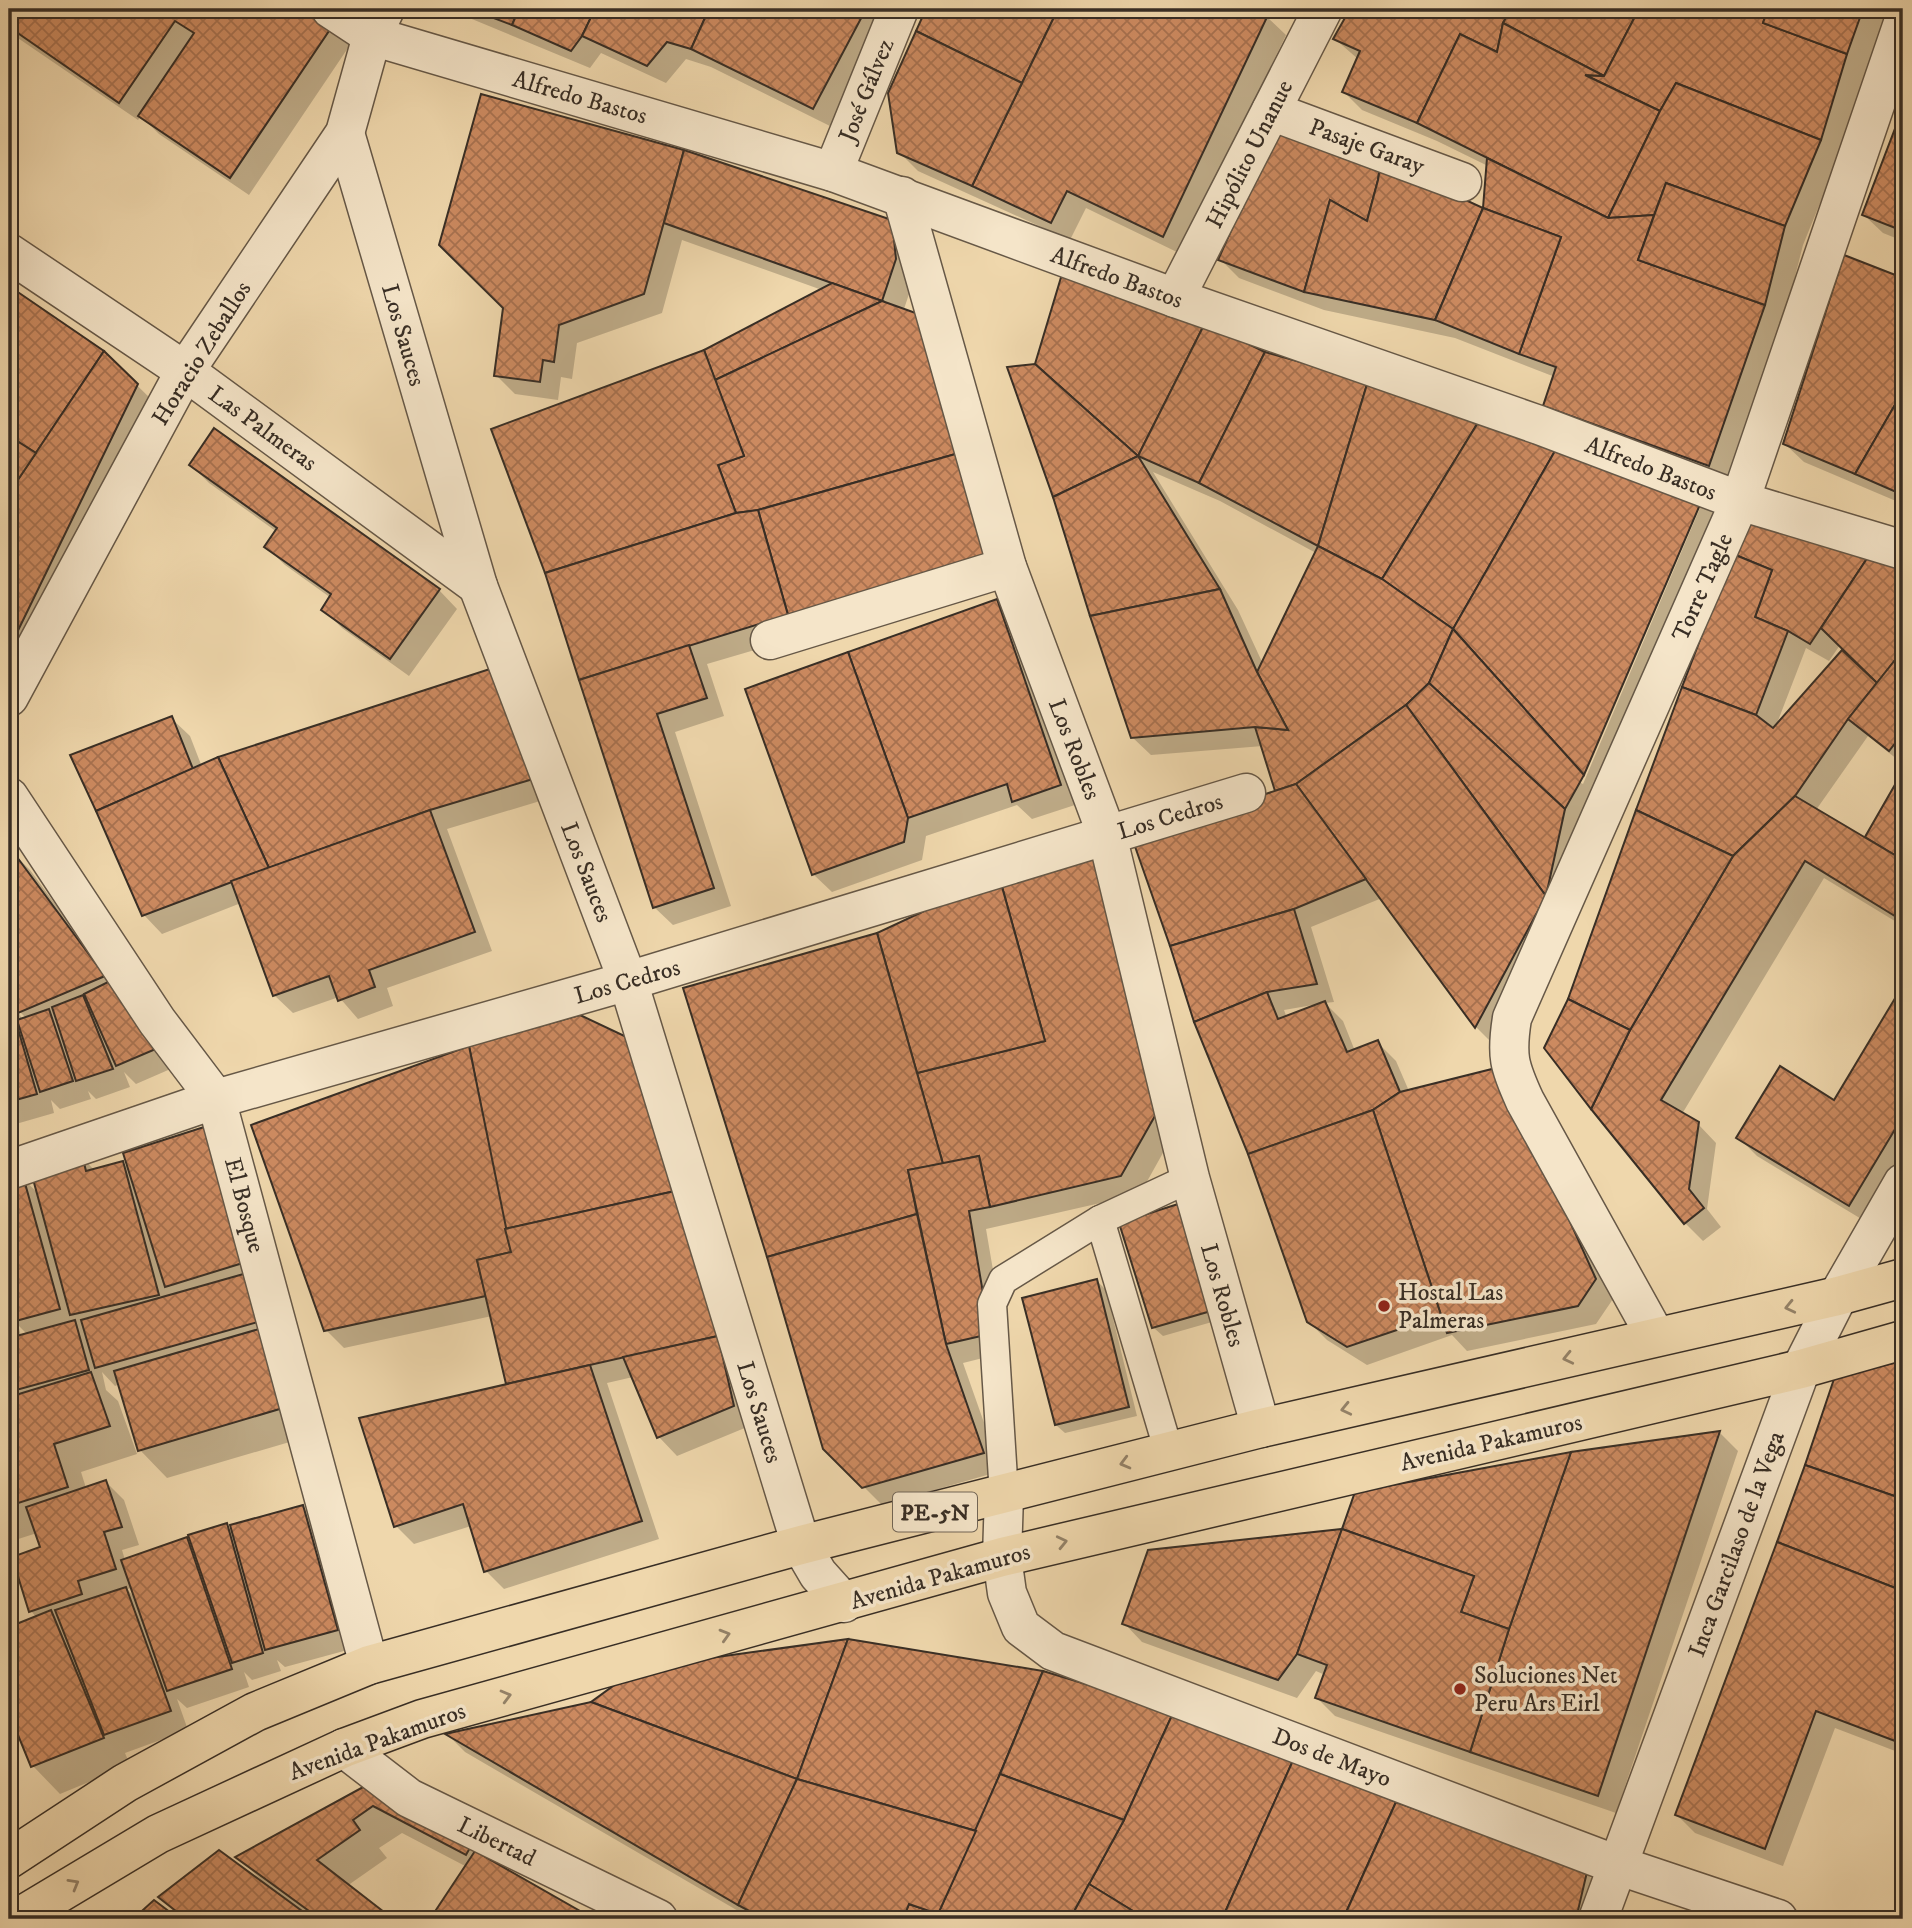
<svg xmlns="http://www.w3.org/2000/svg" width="1912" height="1928" font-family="'IM FELL DW Pica',serif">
<defs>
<pattern id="building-cross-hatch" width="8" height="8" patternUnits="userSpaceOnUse" patternTransform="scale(1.75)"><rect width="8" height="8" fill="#cc8a60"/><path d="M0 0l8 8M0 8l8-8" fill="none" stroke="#a7714f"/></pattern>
</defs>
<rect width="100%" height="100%" fill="#efd7ac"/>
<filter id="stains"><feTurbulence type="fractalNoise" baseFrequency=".00286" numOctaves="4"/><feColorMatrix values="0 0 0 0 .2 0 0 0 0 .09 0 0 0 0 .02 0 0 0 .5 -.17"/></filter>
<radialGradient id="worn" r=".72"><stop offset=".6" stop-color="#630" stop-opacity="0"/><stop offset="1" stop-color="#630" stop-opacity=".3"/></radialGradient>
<g fill="#0003" fill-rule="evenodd">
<path d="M9,9H306L332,27L350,45L249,195L159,134L141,116L138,120L9,32Z"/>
<path d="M451,9H894L832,127L711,67L686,59L666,83L601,53L590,68L455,12Z"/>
<path d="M928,9H1251L1267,17L1286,35L1181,254L1086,208L1070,240L918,171L899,152L890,93Z"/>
<path d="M1352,9H1888L1838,159L1803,245L1783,324L1728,483L1563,424L1545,406L1555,377L1455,338L1324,310L1239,278L1220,259L1484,211L1488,166L1437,141L1362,110L1344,92L1358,59L1335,39Z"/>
<path d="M1903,112V241L1883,233L1864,215Z"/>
<path d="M683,151L891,221L914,279L904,309L1007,576L707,664L724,716L675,732L731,906L673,925L654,907L546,573L705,351L822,290L682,240L662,313L577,343L572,379L561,377L558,400L515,394L496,375Z"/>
<path d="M1845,258L1903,280V504L1804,462L1785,444Z"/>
<path d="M9,288L103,352L156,404L9,677Z"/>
<path d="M1264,353L1701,501L1719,520L1494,1045L1476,1027L1382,898L1311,927L1334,1002L1325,1003L1343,1021L1355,1051L1377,1042L1396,1061L1409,1091L1499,1069L1613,1299L1596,1324L1467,1351L1452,1335L1367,1365L1327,1340L1308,1321L1249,1153L1277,792L1263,746L1151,755L1132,737L1055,496ZM1153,472L1220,501L1316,553L1263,664L1238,610ZM1696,508H1700L1583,784L1579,782ZM1313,1005L1287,1018L1284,1010Z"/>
<path d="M191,465L439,590L457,609L409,676L342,628L323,609L331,598L285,565L266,547L277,532L209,483Z"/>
<path d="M1751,515L1903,560V764L1868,736L1816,810L1866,839L1900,779L1903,781V926L1824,878L1682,1114L1698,1124L1716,1143L1707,1209L1721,1227L1703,1241L1685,1223L1569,1000ZM1840,645L1844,650L1776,726L1806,648L1829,661Z"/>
<path d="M996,601L1015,620L1078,804L1032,819L1017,805L926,836L922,860L832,892L813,874Z"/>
<path d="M495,669L550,798L447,829L492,951L387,988L393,1006L358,1019L339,997L293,1013L274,995L241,903L162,934L144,915L72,756L171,718L190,736L202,767L219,759Z"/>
<path d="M11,851L30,870L112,981L182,1064L136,1084L124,1072L130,1087L96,1099L88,1091L91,1099L60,1109L51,1100L54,1113L9,1126V853ZM18,1010L26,1018L22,1020Z"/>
<path d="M878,935L1178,1126L1140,1194L986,1229L1007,1352L963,1363L1001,1471L882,1505L825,1448Z"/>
<path d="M1903,988V1165L1868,1223L1757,1156L1738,1137L1834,1102Z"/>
<path d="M634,1042L752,1425L677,1456L659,1437L633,1377L607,1383L659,1539L504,1589L486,1571L471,1526L414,1544L396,1526L508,1385L492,1316L344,1348L326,1330Z"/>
<path d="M203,1129L310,1436L167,1478L140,1450L120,1384L115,1386L102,1372L106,1390L118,1401L137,1454L81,1472L86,1488L106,1482L124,1500L139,1545L122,1550L125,1560L186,1539L194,1547L226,1525L234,1533L303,1507L321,1525L355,1648L285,1667L277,1660L281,1671L252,1680L244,1672L249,1687L187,1708L177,1699L188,1730L125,1753L130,1765L60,1794L33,1766L9,1708V1629L37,1618L31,1611L43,1549L37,1533L9,1542V1310L12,1313L9,1302V1182L22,1178L39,1194L82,1157L95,1171L123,1163L130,1170ZM18,1325L28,1335L21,1336ZM132,1588L136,1599L127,1589Z"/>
<path d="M1121,1224L1219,1320L1163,1336L1154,1328Z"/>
<path d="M1097,1281L1106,1290L1137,1416L1065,1433L1056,1425Z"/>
<path d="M1903,1362V1754L1835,1728L1783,1866L1695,1833L1677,1815L1806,1466L1836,1377Z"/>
<path d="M1720,1433L1738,1451L1616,1813L1335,1716L1317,1698L1325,1675L1316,1671L1297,1698L1142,1642L1124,1623L1343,1531L1571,1454Z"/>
<path d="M1042,1673L1173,1713L1395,1803L1586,1873L1605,1892L1599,1919H752L465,1752L448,1735Z"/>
<path d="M376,1782L471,1845L484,1858L591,1919H432L467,1867L402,1833L379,1848L387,1858L347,1886L390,1919H182L160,1897L262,1884L264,1883L238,1857Z"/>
</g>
<g fill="url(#building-cross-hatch)" stroke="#382e25" stroke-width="2">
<path d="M16,9H309L333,25L230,178L138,116L194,33L175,21L119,103L9,27V20Z"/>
<path d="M470,9H519L512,25Z"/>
<path d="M519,9H595L582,36L571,51L512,25Z"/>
<path d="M595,9H709L691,49L667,42L647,66L582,36Z"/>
<path d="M709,9H866L813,109L691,49Z"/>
<path d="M926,9H1058L1022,83L916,31Z"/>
<path d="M1058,9H1255L1268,15L1163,237L1067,191L1051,223L972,186Z"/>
<path d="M1350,9H1511L1503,23L1497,52L1460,34L1417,123L1342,92L1360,51L1333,39Z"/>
<path d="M1511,9H1639L1604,76L1503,23Z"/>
<path d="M1639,9H1768L1763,23L1847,54L1821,140L1676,83L1660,111L1585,75L1604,76Z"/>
<path d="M1768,9H1863L1847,54L1763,23Z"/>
<path d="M1503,23L1604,76L1585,75L1660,111L1608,218L1417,123L1460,34L1497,52Z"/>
<path d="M916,31L1022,83L972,186L897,153L888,93Z"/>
<path d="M1676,83L1821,140L1785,226L1666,183L1654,215L1608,218L1660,111Z"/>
<path d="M481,94L684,150L644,294L559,325L554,362L543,360L540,382L494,376L503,308L439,245Z"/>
<path d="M1901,113L1903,114V231L1862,215Z"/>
<path d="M1278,125L1381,161L1378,180L1367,221L1330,200L1304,292L1218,260Z"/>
<path d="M684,150L892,220L896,259L882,301L664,223Z"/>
<path d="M1487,158L1608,218L1654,215L1638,260L1765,305L1709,466L1543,406L1556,367L1519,354L1561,237L1483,208Z"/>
<path d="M1381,161L1483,208L1435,320L1304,292L1330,200L1367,221L1378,180Z"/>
<path d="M1666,183L1785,226L1765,305L1638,260Z"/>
<path d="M1483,208L1561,237L1519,354L1435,320Z"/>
<path d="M1844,255L1903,278V391L1855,474L1783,444Z"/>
<path d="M1062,274L1205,323L1138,456L1035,364Z"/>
<path d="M832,283L882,301L715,380L704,350Z"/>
<path d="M9,286L104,351L36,453L9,436Z"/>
<path d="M882,301L924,316L959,453L758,510L736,513L718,465L744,456L715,380Z"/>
<path d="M1205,323L1265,352L1199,483L1138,456Z"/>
<path d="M704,350L744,456L718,465L736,513L545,573L491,429Z"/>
<path d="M104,351L138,384L9,649V493Z"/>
<path d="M1265,352L1368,381L1318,546L1199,483Z"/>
<path d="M1035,364L1138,456L1053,497L1007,367Z"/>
<path d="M1368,381L1479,421L1382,579L1318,546Z"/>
<path d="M1903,391V495L1855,474Z"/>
<path d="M1479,421L1559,444L1453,629L1382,579Z"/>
<path d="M214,428L440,589L390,659L321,610L331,594L264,547L277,528L189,465Z"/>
<path d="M9,436L36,453L9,493Z"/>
<path d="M1559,444L1702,500L1584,775L1453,629Z"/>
<path d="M959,453L989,558L788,615L758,510Z"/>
<path d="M1138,456L1220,589L1090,616L1053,497Z"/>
<path d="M758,510L788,615L579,680L545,573L736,513Z"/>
<path d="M1750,513L1874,548L1810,644L1788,631L1755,617L1772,570L1733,554Z"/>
<path d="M1318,546L1382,579L1453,629L1429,683L1406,705L1296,784L1275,791L1255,727L1288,730L1257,672Z"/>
<path d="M1874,548L1903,558V650L1877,683L1821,628Z"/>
<path d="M1733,554L1772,570L1755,617L1788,631L1756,715L1682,687Z"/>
<path d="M1220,589L1257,672L1288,730L1255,727L1131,738L1090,616Z"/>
<path d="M997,599L1061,785L1012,802L1007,784L908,818L848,652Z"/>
<path d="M1453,629L1584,775L1565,809L1429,683Z"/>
<path d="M689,645L707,698L657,714L714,888L653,908L579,680Z"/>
<path d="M1842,650L1877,683L1848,719L1795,796L1733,856L1636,810L1682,687L1756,715L1773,728Z"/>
<path d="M1903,650V733L1889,751L1848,719Z"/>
<path d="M848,652L908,818L904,842L812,875L745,689Z"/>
<path d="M496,667L533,779L430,810L269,868L218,757Z"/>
<path d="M1429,683L1565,809L1546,896L1406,705Z"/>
<path d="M1406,705L1546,896L1475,1028L1296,784Z"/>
<path d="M172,716L193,769L96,811L70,755Z"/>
<path d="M218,757L269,868L142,916L96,811Z"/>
<path d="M1900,776L1903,778V860L1865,837Z"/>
<path d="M1296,784L1366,879L1294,909L1170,946L1132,838Z"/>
<path d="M1795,796L1903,860V921L1805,861L1661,1100L1699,1122L1689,1189L1704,1208L1684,1224L1591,1109L1630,1030L1733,856Z"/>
<path d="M430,810L475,932L369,970L375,987L338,1001L329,976L273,996L231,881Z"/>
<path d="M1636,810L1733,856L1630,1030L1568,999Z"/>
<path d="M1097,842L1160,1107L1121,1176L990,1207L979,1156L943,1164L917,1073L1045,1041L999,876Z"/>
<path d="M11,849L105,976L18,1013L9,986V851Z"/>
<path d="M999,876L1045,1041L917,1073L877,933Z"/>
<path d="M1294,909L1317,984L1267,992L1194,1022L1170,946Z"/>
<path d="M877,933L943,1164L908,1170L917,1214L767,1257L683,988Z"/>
<path d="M118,977L165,1045L116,1066L84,994Z"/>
<path d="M1903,985V1116L1849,1206L1736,1138L1780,1066L1834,1100Z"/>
<path d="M1267,992L1278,1019L1325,1001L1347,1052L1378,1040L1400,1092L1373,1110L1248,1154L1194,1022Z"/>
<path d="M83,995L113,1069L76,1081L52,1007Z"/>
<path d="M1568,999L1630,1030L1591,1109L1544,1048Z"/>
<path d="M49,1009L73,1081L40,1092L17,1020Z"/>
<path d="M580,1015L635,1041L684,1189L505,1229L469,1046Z"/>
<path d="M16,1022L37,1094L9,1102V1024Z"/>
<path d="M469,1046L511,1252L477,1260L486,1296L324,1331L251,1125Z"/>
<path d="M1500,1067L1596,1279L1578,1306L1447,1333L1373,1110L1400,1092Z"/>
<path d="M1373,1110L1441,1315L1347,1347L1307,1322L1248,1154Z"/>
<path d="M204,1127L246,1262L165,1287L123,1153Z"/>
<path d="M82,1155L86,1171L123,1161L159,1295L70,1315L30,1168Z"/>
<path d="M979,1156L990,1207L969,1211L990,1334L946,1344L908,1170Z"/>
<path d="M23,1176L60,1309L12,1322L9,1309V1180Z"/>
<path d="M684,1189L718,1336L506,1384L477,1260L511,1252L505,1229Z"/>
<path d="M1178,1204L1211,1311L1152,1328L1119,1223Z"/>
<path d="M917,1214L946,1344L984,1453L862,1488L823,1449L767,1257Z"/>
<path d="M247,1273L261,1321L95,1368L81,1320Z"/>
<path d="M1097,1279L1129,1407L1055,1425L1022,1298Z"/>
<path d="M75,1320L89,1370L9,1392V1338Z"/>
<path d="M259,1329L283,1408L138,1451L114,1371Z"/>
<path d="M718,1336L734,1406L657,1438L623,1357Z"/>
<path d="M1903,1361V1499L1805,1465L1835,1376Z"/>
<path d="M590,1365L642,1521L484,1572L463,1504L394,1527L359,1418Z"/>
<path d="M91,1372L110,1426L54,1444L68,1487L9,1506V1397Z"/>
<path d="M1720,1431L1598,1796L1470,1752L1509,1629L1571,1452Z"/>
<path d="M1571,1452L1509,1629L1461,1612L1474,1576L1342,1529L1355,1492Z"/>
<path d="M1805,1465L1903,1499V1591L1777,1542Z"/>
<path d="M106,1480L122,1527L104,1532L116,1569L78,1581L82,1594L29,1612L12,1557L40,1547L26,1507Z"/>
<path d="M303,1505L338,1630L265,1650L230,1525Z"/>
<path d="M227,1523L263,1653L232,1663L188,1535Z"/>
<path d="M1342,1529L1297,1654L1278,1680L1122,1624L1148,1550Z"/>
<path d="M1342,1529L1474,1576L1461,1612L1509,1629L1470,1752L1315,1698L1327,1665L1297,1654Z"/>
<path d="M187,1537L232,1669L167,1691L121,1560Z"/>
<path d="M1777,1542L1903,1591V1744L1816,1711L1765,1849L1675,1815Z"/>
<path d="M126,1587L171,1711L104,1735L55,1610Z"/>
<path d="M51,1610L104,1738L31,1767L9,1713V1627Z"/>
<path d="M848,1639L797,1779L591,1702L638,1668Z"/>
<path d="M848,1639L1043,1671L976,1831L797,1779Z"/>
<path d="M1043,1671L1174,1711L1124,1820L1000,1774Z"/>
<path d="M591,1702L797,1779L738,1905L445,1734Z"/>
<path d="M1174,1711L1295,1756L1222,1919H1146L1089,1884L1124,1820Z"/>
<path d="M1295,1756L1396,1802L1343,1919H1222Z"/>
<path d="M1000,1774L1124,1820L1070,1919H903L909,1904L938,1914Z"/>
<path d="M797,1779L976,1831L938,1914L909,1904L903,1919H764L738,1905Z"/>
<path d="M376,1780L472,1844L466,1855L373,1806L353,1820L360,1830L317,1860L393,1919H320L235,1857Z"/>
<path d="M1396,1802L1587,1872L1576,1919H1468L1458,1915L1456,1919H1348L1344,1917Z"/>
<path d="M219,1850L313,1919H186L158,1897Z"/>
<path d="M475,1851L594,1919H430Z"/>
<path d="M1089,1884L1146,1919H1070Z"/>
<path d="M154,1900L179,1919H133Z"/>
</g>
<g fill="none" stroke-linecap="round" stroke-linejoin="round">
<defs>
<g id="service">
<path d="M1100,1220L1169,1452"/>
<path d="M1004,1495L992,1304L1003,1280L1100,1220L1190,1178"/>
</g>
<g id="minor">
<path d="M331,9L372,36L833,172L1175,298L1539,425L1740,501L1903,550"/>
<path d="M1271,111L1462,182"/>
<path d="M345,133L478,586L628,981L801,1545L818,1574L844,1603"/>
<path d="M833,172L899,9"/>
<path d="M902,196L1007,567L1107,835L1190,1178L1261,1428"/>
<path d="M9,253L185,371L478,586"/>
<path d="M1175,298L1323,9"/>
<path d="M770,640L1007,567"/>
<path d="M9,697L185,371L345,133L372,36L385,9"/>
<path d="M9,797L157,1021L216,1099L369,1665"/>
<path d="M9,1170L216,1099L628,981L1246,793"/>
<path d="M1656,1337L1525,1101C1509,1066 1506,1056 1512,1018L1740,501L1903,23"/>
<path d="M1004,1495L1002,1557L1007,1593L1021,1627L1053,1651L1617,1865L1778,1919"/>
<path d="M344,1748L409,1798L658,1919"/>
<path d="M1598,1919L1801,1369L1838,1296L1903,1183"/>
</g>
<g id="trunk">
<path d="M9,1859L125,1783L255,1712L369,1665L801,1545L1261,1428L1838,1296L1903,1278"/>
<path d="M16,1919L158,1834L344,1748L422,1719L1002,1557L1801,1369L1903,1340"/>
</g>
</defs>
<use href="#service" stroke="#665847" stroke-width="31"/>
<use href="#minor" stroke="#665847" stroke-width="41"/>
<use href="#trunk" stroke="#382e25" stroke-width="41"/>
<use href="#service" stroke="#f5e5c9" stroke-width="28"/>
<use href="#minor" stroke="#f5e5c9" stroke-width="38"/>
<use href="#trunk" stroke="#efd7ac" stroke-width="38"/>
</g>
<defs><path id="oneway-chevron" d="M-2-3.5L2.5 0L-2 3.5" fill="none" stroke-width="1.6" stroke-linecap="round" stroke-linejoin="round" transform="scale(1.75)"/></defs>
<g stroke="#948268">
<use href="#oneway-chevron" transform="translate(1790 1307) rotate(167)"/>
<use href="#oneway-chevron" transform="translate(1568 1358) rotate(167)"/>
<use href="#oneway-chevron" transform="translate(1346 1409) rotate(167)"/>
<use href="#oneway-chevron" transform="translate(1125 1463) rotate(165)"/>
<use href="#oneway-chevron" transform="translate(1062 1542) rotate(-13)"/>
<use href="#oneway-chevron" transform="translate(725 1635) rotate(-16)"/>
<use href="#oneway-chevron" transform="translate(506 1696) rotate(-15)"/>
<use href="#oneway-chevron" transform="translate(74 1884) rotate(-30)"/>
</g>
<g fill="#8f2418" stroke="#f5e5c9" stroke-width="2.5">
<circle cx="1384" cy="1306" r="7"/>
<circle cx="1460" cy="1689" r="7"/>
</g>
<g text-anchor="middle" stroke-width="7" stroke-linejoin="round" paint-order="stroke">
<rect fill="#f5e5c9" stroke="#716556" stroke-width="2" x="893" y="1492.5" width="84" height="39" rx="5"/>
<g font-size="23" font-weight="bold" fill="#382e25">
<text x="935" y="1520">PE-5N</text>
</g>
<g font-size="24" fill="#382e25" stroke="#f5e5c9">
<text transform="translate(866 90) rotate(-68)" y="8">José Gálvez</text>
<text transform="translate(580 97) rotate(16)" y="8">Alfredo Bastos</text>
<text transform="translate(1367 146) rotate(20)" y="8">Pasaje Garay</text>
<text transform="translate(1249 154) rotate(-63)" y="8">Hipólito Unanue</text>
<text transform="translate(1117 277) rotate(20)" y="8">Alfredo Bastos</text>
<text transform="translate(404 335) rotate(74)" y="8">Los Sauces</text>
<text transform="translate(201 353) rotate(-58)" y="8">Horacio Zeballos</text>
<text transform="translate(263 428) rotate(36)" y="8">Las Palmeras</text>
<text transform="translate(1651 468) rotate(21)" y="8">Alfredo Bastos</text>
<text transform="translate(1702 587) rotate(-66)" y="8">Torre Tagle</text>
<text transform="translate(1075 749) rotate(69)" y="8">Los Robles</text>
<text transform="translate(1170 816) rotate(-17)" y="8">Los Cedros</text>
<text transform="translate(587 872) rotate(69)" y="8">Los Sauces</text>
<text transform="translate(627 981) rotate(-16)" y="8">Los Cedros</text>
<text transform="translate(245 1205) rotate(75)" y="8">El Bosque</text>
<text transform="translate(1223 1295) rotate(74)" y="8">Los Robles</text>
<text transform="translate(760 1412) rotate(73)" y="8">Los Sauces</text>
<text transform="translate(1491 1442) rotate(-13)" y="8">Avenida Pakamuros</text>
<text transform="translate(1736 1544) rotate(-70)" y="8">Inca Garcilaso de la Vega</text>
<text transform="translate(940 1576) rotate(-16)" y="8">Avenida Pakamuros</text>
<text transform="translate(377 1741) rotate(-20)" y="8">Avenida Pakamuros</text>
<text transform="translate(1332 1757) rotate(21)" y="8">Dos de Mayo</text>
<text transform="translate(497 1841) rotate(26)" y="8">Libertad</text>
</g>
<g font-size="24" fill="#382e25" stroke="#f5e5c9" text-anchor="start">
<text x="1398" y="1300">Hostal Las<tspan x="1398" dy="28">Palmeras</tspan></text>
<text x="1474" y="1683">Soluciones Net<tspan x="1474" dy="28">Peru Ars Eirl</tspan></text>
</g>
</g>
<rect width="1912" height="1928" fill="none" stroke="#efd7ac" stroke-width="35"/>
<rect x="10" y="10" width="1891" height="1907" fill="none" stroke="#382e25" stroke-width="3.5"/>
<rect x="18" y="18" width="1877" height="1893" fill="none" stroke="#382e25" stroke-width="2"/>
<rect width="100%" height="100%" filter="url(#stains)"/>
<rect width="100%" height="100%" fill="url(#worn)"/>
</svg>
